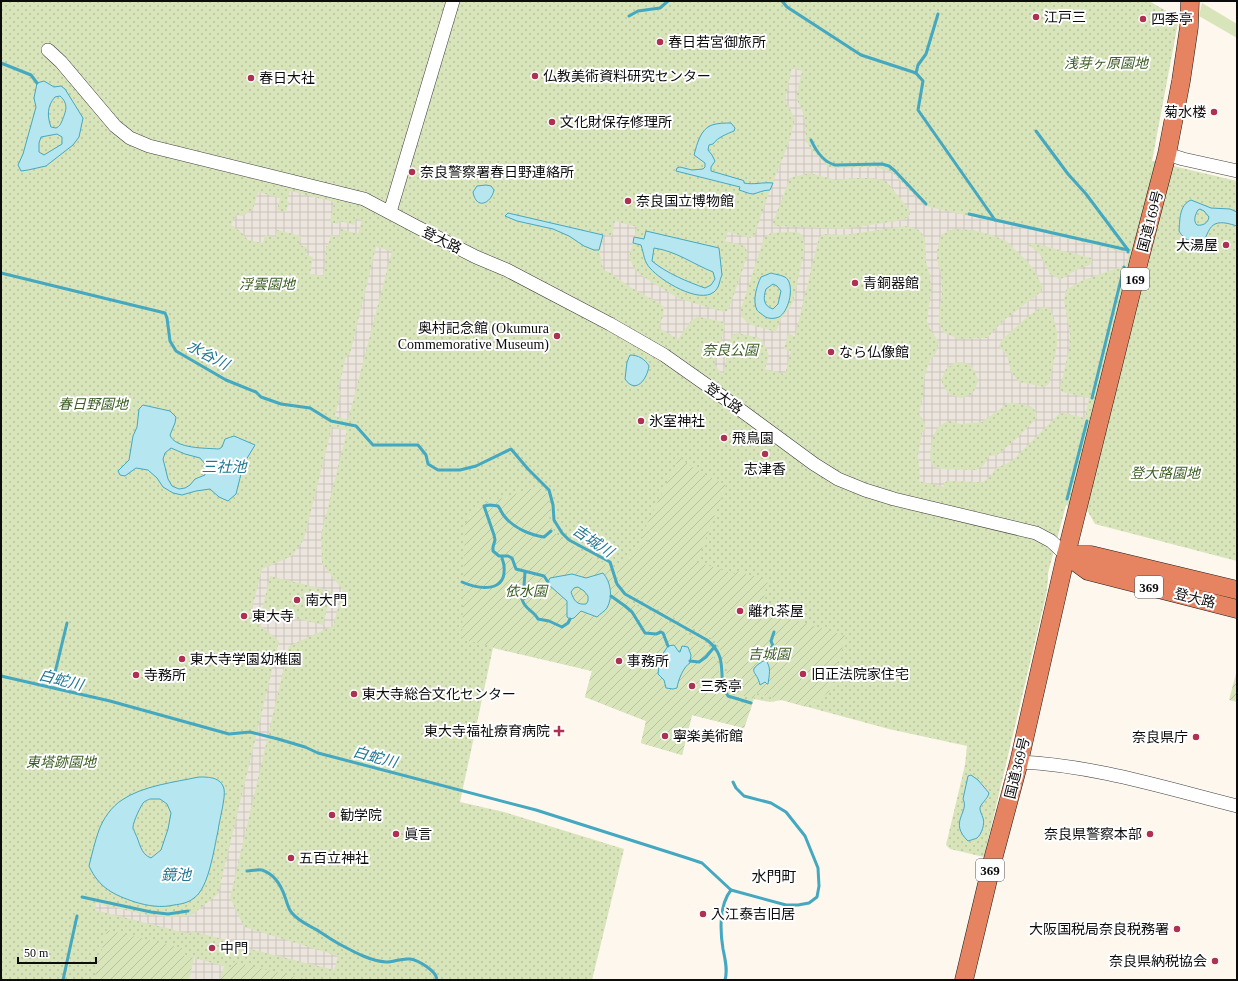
<svg xmlns="http://www.w3.org/2000/svg" width="1238" height="981" font-family="'Times New Roman','Noto Sans JP',serif">
<defs>
<pattern id="park-dots" width="8" height="8" patternUnits="userSpaceOnUse"><rect width="8" height="8" fill="#d8e4ba"/><path d="M2 2h.1M6 6h.1" fill="none" stroke="#b8c29f" stroke-width="1.8" stroke-linecap="round"/></pattern>
<pattern id="garden-furrows" width="10" height="10" patternUnits="userSpaceOnUse"><rect width="10" height="10" fill="#d8e4ba"/><path d="M-1 1l2-2M0 10L10 0M9 11l2-2" fill="none" stroke="#b8c29f"/></pattern>
<pattern id="plaza-grid" width="8" height="8" patternUnits="userSpaceOnUse"><rect width="8" height="8" fill="#ece5dd"/><path d="M0 4h8M4 0v8" fill="none" stroke="#c9c3bc"/></pattern>
</defs>
<rect width="100%" height="100%" fill="#fdf7ed"/>
<path fill="#d8e4ba" d="M1202,3L1237,24V38L1199,16Z"/>
<path fill="url(#park-dots)" d="M1,1H1149L1175,16L1178,21L1177,28L1152,161L1237,181V561L1095,524L1087,510L1066,505L1048,573V581L1046,595L984,857L950,849L946,845L965,765L967,746L889,729L782,700L770,702L754,699L744,728L692,715L682,755L641,743L646,721L585,697L592,671L493,648L460,802L504,812L624,849L592,980H1Z"/>
<g fill="url(#garden-furrows)">
<path d="M679,458L700,472L726,485L697,562L735,574L736,571L768,580L761,609L846,636L829,692L807,707L756,693L754,699L729,691L726,689L727,665L716,641L623,590L618,578L615,566L641,547L642,537L647,524Z"/>
<path d="M534,488L543,489L549,496L550,508L549,523L557,535L587,555L602,562L609,567L616,588L626,600L660,617L682,631L697,639L705,645L717,662L721,681L722,690L726,699L752,705L744,728L692,715L682,755L641,743L646,721L585,697L592,671L462,639L465,525L476,505L503,498Z"/>
<path d="M1237,670V702L1229,700Z"/>
<path d="M107,930L186,949L184,956L194,958L189,980H94Z"/>
<path d="M234,962L309,980H220L224,966L232,967Z"/>
</g>
<g fill="url(#plaza-grid)" fill-rule="evenodd">
<path d="M792,68L802,71L796,98L802,110L805,120L806,141L812,150L828,167L835,168L874,167L892,172L923,204L929,207L1019,227L1129,253L1126,265L1081,281L1066,290L1064,300L1070,334L1069,350L1060,388L1062,392L1089,398L1085,418L1064,413L1059,414L1013,460L1006,464L996,468L990,477L983,482L947,481L944,483V487L919,481L920,477L918,456L922,433L926,427L919,413L923,396V387L925,375L930,360L936,353L939,342L931,331L927,321L931,292L930,276L926,262L925,238L919,230L907,226L858,233L845,235L824,234L819,237L795,336L788,334L784,349L791,351L785,374L765,369L769,356L765,345L760,338L737,333L733,335L730,341L723,375L714,364L725,327L724,322L705,318L697,317L691,321L678,339L659,328L663,316L664,307L659,303L630,287L609,272L603,270L600,253L604,234L612,236L615,221L637,227L629,257L633,266L638,273L656,285L680,299L724,312L727,311L731,303L748,254L745,246L725,241L728,232L750,238L754,236L770,190L789,142L795,119L785,100ZM809,173L836,180L855,178H872L886,181L909,209L910,214L908,217L903,220L843,229L774,226L773,222L790,178ZM953,229L972,230L992,235L1006,241L1028,262L1034,270L1043,287L1041,292L1004,320L987,338L958,339L943,332L939,322V313L942,293L941,273L937,260V251L941,235ZM792,232L800,233L803,237L805,248L793,302L789,309L781,318L776,332L749,324L741,316V309L764,238L771,233ZM1032,243L1091,258L1092,260L1090,265L1080,268L1063,278L1059,279L1050,274L1039,253L1029,245ZM1045,307L1050,309L1053,315L1057,332V346L1049,384L1044,387L1019,382L1011,372L1007,355L999,347L1000,343L1005,337L1025,319L1040,308ZM959,362L969,364L973,368L977,377L978,382L974,391L970,395L961,398L951,395L947,392L942,383V378L946,369L954,363ZM1008,403H1015L1032,407L1036,412L1037,417L1035,420L1016,439L997,455L989,456L984,465L976,470L940,469L935,467L932,464L930,455L932,440L937,428L944,423L950,421L961,424L982,422Z"/>
<path d="M290,191L334,202L330,222L338,224L339,221L354,225L356,219L362,220L358,234L341,229L339,237L331,235L328,246H326L325,266L323,276L310,274L313,257L306,255L307,247L299,245L301,236L277,230L275,238L265,235L263,243L248,240L240,231L231,225L236,215L242,216L253,209L258,192L280,198L277,210L286,212L289,202L287,201Z"/>
<path d="M376,247L392,251L348,420L335,416L341,392L338,389L346,357L350,354Z"/>
<path d="M332,427L345,430L347,431L321,535L322,564L343,590L333,626L289,646L230,898L244,927L338,956L334,970L238,946V943L191,931L190,934L95,910L96,903L142,914L167,917L188,916L193,914L218,894L279,641L250,617L262,569L292,556L304,539ZM270,576L331,591L323,625L262,610Z"/>
<path d="M194,958L224,966L220,980H189Z"/>
</g>
<g fill="#b6e6f0" stroke="#44a8c0" fill-rule="evenodd">
<path d="M44,81L54,87L61,86L65,89L83,118L79,137L73,145L46,166L28,170L21,171L18,165L23,154L36,107L34,98L37,83ZM60,96C69,104 66,111 62,121C60,125 60,126 56,128L51,127C47,116 47,106 55,97ZM57,134L62,137V144L44,155L39,152V143L41,137Z"/>
<path d="M731,123L735,128L734,131C727,134 718,137 713,144L709,145L708,150L712,155L715,161L711,167V171L742,180L744,181V183C754,185 762,182 773,183L770,190C763,190 758,193 753,194C749,194 743,191 739,190L740,187L676,171L677,168L680,167L692,170L703,169L705,167V163L694,155C697,145 700,129 712,125C718,123 725,123 731,123Z"/>
<path d="M486,185L491,186L494,190C491,204 476,210 473,192L477,186Z"/>
<path d="M1191,200L1211,208L1230,209L1237,212V226C1230,224 1222,221 1215,224C1204,230 1210,245 1191,241C1186,240 1182,236 1179,231C1180,220 1179,205 1191,200ZM1200,209L1204,211L1209,217C1208,223 1203,226 1197,225C1193,221 1195,215 1198,210Z"/>
<path d="M508,213L603,235L599,250H594L584,246L569,236L553,229L517,221L505,216Z"/>
<path d="M646,231L719,248L722,275C719,281 720,287 714,292C699,304 661,281 650,268C644,262 644,254 641,245L633,243L634,237L644,239ZM654,248C676,251 693,264 713,272L715,279L711,285L705,288C688,282 666,273 652,261Z"/>
<path d="M771,273C777,275 785,275 788,280C794,290 788,312 779,317C774,319 768,319 764,316C762,314 758,312 757,310C752,301 757,285 761,277ZM773,284L777,286L781,291L778,304L773,309C763,306 763,298 766,289Z"/>
<path d="M630,355C638,355 645,359 649,366C647,379 636,395 625,379L627,362Z"/>
<path d="M143,405L170,411L176,417L175,423L170,435C175,449 206,448 219,449L222,447L225,439L234,436L255,445L246,460L242,470L236,494L228,501L219,497L210,489L196,491L182,495L173,493L163,487L157,478L148,470L136,468L125,476L120,475L118,471L129,460L133,436L137,427L139,409ZM171,448L185,454L200,458L205,464V475L195,479L190,485L185,488L179,489L172,486L168,479L163,459L165,453Z"/>
<path d="M603,573C611,582 613,597 607,608C605,611 600,614 597,617L581,611L574,618L570,619L567,617V601L549,585L548,582L550,578L572,574L586,578ZM578,587L584,591L588,596V601L586,604C577,605 574,601 571,592L574,588Z"/>
<path d="M674,645L679,652H680L682,646L688,647L691,655L690,663C684,666 678,680 677,688L673,689L666,688L664,680L658,674L660,658L668,646Z"/>
<path d="M765,660C772,666 769,676 768,684H767L765,682L760,685C757,670 745,672 765,660Z"/>
<path d="M971,775L978,780L989,793C988,799 979,805 980,809C980,811 982,815 983,818C985,823 982,834 977,838C975,839 971,840 968,841C948,822 970,812 963,799L968,776Z"/>
<path d="M199,777C209,777 221,777 224,789C226,797 219,821 218,831C214,848 209,888 194,898C188,903 181,904 174,905C161,908 148,906 135,902C114,895 99,888 89,866C92,854 95,841 99,830C103,819 112,806 122,800C142,786 175,782 199,777ZM150,799H160L167,804L171,813L168,829L161,850L151,858C140,854 140,842 135,833C134,829 133,831 133,827C133,822 141,805 144,802C145,801 150,799 150,799Z"/>
</g>
<g fill="none" stroke-linecap="round" stroke-linejoin="round">
<g stroke="#44a8c0" stroke-width="3">
<path d="M782,1L787,7L861,55L916,73"/>
<path d="M938,14L926,54L918,65L916,73L923,81L918,110L995,220"/>
<path d="M629,16L638,11L660,8L668,1"/>
<path d="M1,63L31,75L37,83"/>
<path d="M1036,131L1068,174L1086,194L1128,250"/>
<path d="M811,140C816,151 823,162 835,165L882,164L889,166L895,171L926,204"/>
<path d="M969,214L1128,250V252"/>
<path d="M1,273L165,313L167,318L170,341L176,351L226,380L256,392L261,397L281,404L310,408L331,421L356,426L373,445H418L426,455L428,464L438,470H460L476,466L511,449L528,469L549,490L553,505L554,520L562,533L569,540L610,562L617,584L625,594L707,640C731,659 715,676 728,696L751,703"/>
<path d="M1092,398L1124,267"/>
<path d="M1067,499L1087,421"/>
<path d="M525,572L524,586L528,592L527,597L522,599C524,609 533,610 538,619L549,621L562,627L568,623L570,619"/>
<path d="M462,582C478,589 507,594 504,566C504,563 502,560 502,557"/>
<path d="M548,582L544,576L516,569L512,558L508,556H499L493,551V547L495,540L494,535L484,506L490,505L498,506C501,510 502,514 505,517C514,528 530,535 544,537L551,531"/>
<path d="M611,596L625,606L632,612L645,633L656,634L661,632L663,633L668,646"/>
<path d="M773,646L771,641L774,632"/>
<path d="M765,660L766,652L773,646L790,653"/>
<path d="M690,661L699,662L706,657L715,646"/>
<path d="M1,676L110,701L229,734L250,732L278,739L305,747L318,753L536,810L687,858L702,863L731,890"/>
<path d="M53,681L67,623"/>
<path d="M247,871C252,871 258,869 262,870C274,874 281,885 285,897C287,902 288,909 292,913C299,922 311,926 320,932C328,937 335,942 343,946C356,953 371,961 386,962C394,962 401,958 410,959C418,960 437,971 437,980"/>
<path d="M82,897L151,912L168,914L188,911"/>
<path d="M63,980L77,916"/>
<path d="M725,980C728,970 725,959 723,949C720,931 719,905 731,890L786,905H798L809,903L817,897L819,886L818,868L805,836L786,812L771,803L744,796L736,788L733,782"/>
</g>
<defs>
<g id="minor">
<path d="M48,50L61,62L115,126L130,138L149,146L364,199L417,227L476,257L507,270L610,324L664,355L708,386L814,464L838,479L865,490L894,499L1036,533L1051,541L1066,555"/>
<path d="M1167,154L1183,159L1237,171"/>
<path d="M390,212L453,1"/>
<path d="M1019,762C1093,765 1165,788 1237,806"/>
</g>
<g id="highway">
<path d="M1066,555L1088,571L1237,609"/>
<path d="M1066,555H1091L1237,590"/>
<path d="M964,980L992,863L1019,762L1066,555L1139,261L1167,154L1181,81L1189,27L1190,1"/>
</g>
</defs>
<use href="#minor" stroke="#3f3f3f" stroke-width="14"/>
<use href="#highway" stroke="#1d1d1d" stroke-width="19"/>
<use href="#minor" stroke="#fff" stroke-width="13"/>
<use href="#highway" stroke="#e68361" stroke-width="18"/>
</g>
<g fill="#ae3151" stroke="#fff" stroke-width="1.5">
<circle cx="1036" cy="17" r="4"/>
<circle cx="1143" cy="19" r="4"/>
<circle cx="660" cy="42" r="4"/>
<circle cx="535" cy="76" r="4"/>
<circle cx="251" cy="78" r="4"/>
<circle cx="1214" cy="112" r="4"/>
<circle cx="552" cy="122" r="4"/>
<circle cx="412" cy="172" r="4"/>
<circle cx="628" cy="201" r="4"/>
<circle cx="1226" cy="245" r="4"/>
<circle cx="855" cy="283" r="4"/>
<circle cx="557" cy="336" r="4"/>
<circle cx="831" cy="352" r="4"/>
<circle cx="641" cy="421" r="4"/>
<circle cx="724" cy="438" r="4"/>
<circle cx="765" cy="454" r="4"/>
<circle cx="297" cy="600" r="4"/>
<circle cx="740" cy="611" r="4"/>
<circle cx="244" cy="616" r="4"/>
<circle cx="182" cy="659" r="4"/>
<circle cx="619" cy="661" r="4"/>
<circle cx="803" cy="674" r="4"/>
<circle cx="136" cy="675" r="4"/>
<circle cx="692" cy="686" r="4"/>
<circle cx="354" cy="694" r="4"/>
<path d="M557 725h4v4h4v4h-4v4h-4v-4h-4v-4h4z"/>
<circle cx="665" cy="736" r="4"/>
<circle cx="1196" cy="737" r="4"/>
<circle cx="332" cy="815" r="4"/>
<circle cx="396" cy="834" r="4"/>
<circle cx="1150" cy="834" r="4"/>
<circle cx="291" cy="858" r="4"/>
<circle cx="703" cy="914" r="4"/>
<circle cx="1177" cy="929" r="4"/>
<circle cx="212" cy="948" r="4"/>
<circle cx="1215" cy="961" r="4"/>
</g>
<g text-anchor="middle" stroke-width="4" stroke-linejoin="round" paint-order="stroke">
<g fill="#fff" stroke="#555" stroke-width="1">
<rect x="1121" y="268" width="28" height="22" rx="3"/>
<rect x="1135" y="576" width="28" height="22" rx="3"/>
<rect x="976" y="859" width="28" height="22" rx="3"/>
</g>
<g font-size="13" font-weight="bold" fill="#0c0c0c">
<text x="1135" y="284">169</text>
<text x="1149" y="592">369</text>
<text x="990" y="875">369</text>
</g>
<g font-size="14" fill="#0c0c0c" stroke="#fff" text-anchor="start">
<text x="1044" y="22">江戸三</text>
<text x="1151" y="24">四季亭</text>
<text x="668" y="47">春日若宮御旅所</text>
<text x="543" y="81">仏教美術資料研究センター</text>
<text x="259" y="83">春日大社</text>
<text x="1206" y="117" text-anchor="end">菊水楼</text>
<text x="560" y="127">文化財保存修理所</text>
<text x="420" y="177">奈良警察署春日野連絡所</text>
<text x="636" y="206">奈良国立博物館</text>
<text x="1218" y="250" text-anchor="end">大湯屋</text>
<text x="863" y="288">青銅器館</text>
<text x="549" y="333" text-anchor="end">奥村記念館 (Okumura<tspan x="549" dy="16">Commemorative Museum)</tspan></text>
<text x="839" y="357">なら仏像館</text>
<text x="649" y="426">氷室神社</text>
<text x="732" y="443">飛鳥園</text>
<text x="765" y="474" text-anchor="middle">志津香</text>
<text x="305" y="605">南大門</text>
<text x="748" y="616">離れ茶屋</text>
<text x="252" y="621">東大寺</text>
<text x="190" y="664">東大寺学園幼稚園</text>
<text x="627" y="666">事務所</text>
<text x="811" y="679">旧正法院家住宅</text>
<text x="144" y="680">寺務所</text>
<text x="700" y="691">三秀亭</text>
<text x="362" y="699">東大寺総合文化センター</text>
<text x="550" y="736" text-anchor="end">東大寺福祉療育病院</text>
<text x="673" y="741">寧楽美術館</text>
<text x="1188" y="742" text-anchor="end">奈良県庁</text>
<text x="340" y="820">勧学院</text>
<text x="404" y="839">眞言</text>
<text x="1142" y="839" text-anchor="end">奈良県警察本部</text>
<text x="299" y="863">五百立神社</text>
<text x="711" y="919">入江泰吉旧居</text>
<text x="1169" y="934" text-anchor="end">大阪国税局奈良税務署</text>
<text x="220" y="953">中門</text>
<text x="1207" y="966" text-anchor="end">奈良県納税協会</text>
</g>
<g font-size="14" font-style="italic" fill="#3b5d23" stroke="#fff">
<text x="1106" y="68">浅芽ヶ原園地</text>
<text x="267" y="289">浮雲園地</text>
<text x="730" y="355">奈良公園</text>
<text x="93" y="409">春日野園地</text>
<text x="1165" y="478">登大路園地</text>
<text x="526" y="596">依水園</text>
<text x="769" y="659">吉城園</text>
<text x="61" y="767">東塔跡園地</text>
</g>
<g font-size="14" fill="#0c0c0c" stroke="#fff">
<text transform="translate(1150 221) rotate(-75)" y="5">国道169号</text>
<text transform="translate(442 240) rotate(26)" y="5">登大路</text>
<text transform="translate(724 398) rotate(36)" y="5">登大路</text>
<text transform="translate(1195 598) rotate(14)" y="5">登大路</text>
<text transform="translate(1017 768) rotate(-76)" y="5">国道369号</text>
</g>
<g font-size="15" font-style="italic" fill="#217791" stroke="#fff">
<text transform="translate(208 355) rotate(28)" y="5">水谷川</text>
<text x="224" y="472">三社池</text>
<text transform="translate(593 541) rotate(34)" y="5">吉城川</text>
<text transform="translate(61 680) rotate(14)" y="5">白蛇川</text>
<text transform="translate(375 757) rotate(15)" y="5">白蛇川</text>
<text x="176" y="880">鏡池</text>
</g>
<g font-size="15" fill="#0c0c0c" stroke="#fff">
<text x="774" y="882">水門町</text>
</g>
</g>
<rect width="1238" height="981" fill="none" stroke="#0c0c0c" stroke-width="4"/>
<path d="M18 957v6h78v-6" fill="none" stroke="#0c0c0c" stroke-width="2"/>
<text x="24" y="957" font-size="12" fill="#0c0c0c" stroke="#ffffff" stroke-width="3" paint-order="stroke">50 m</text>
</svg>
